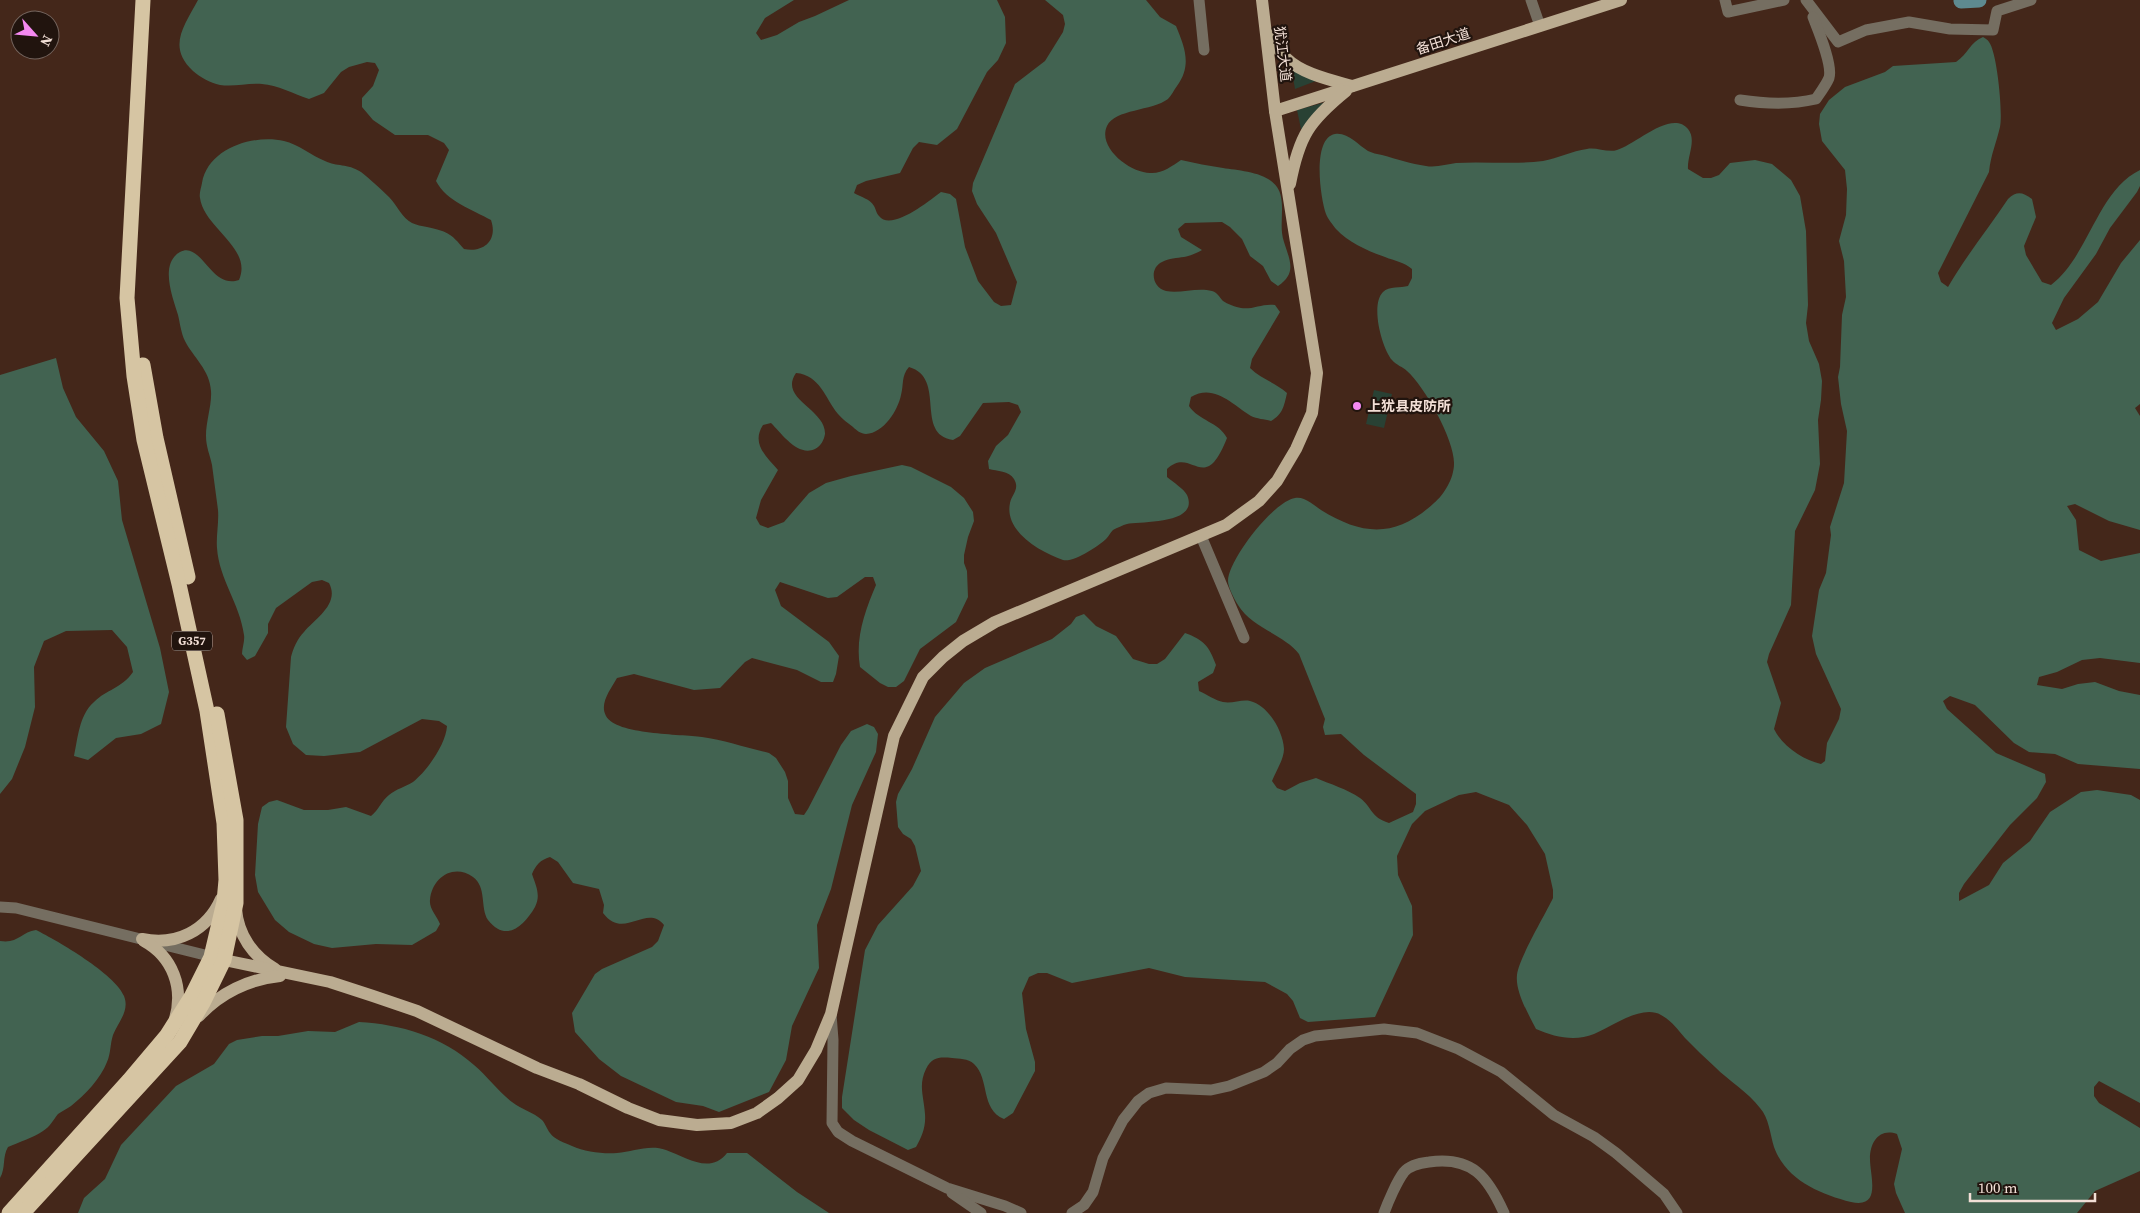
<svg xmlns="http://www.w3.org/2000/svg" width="2140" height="1213" font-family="'Source Serif 4','Noto Sans SC',serif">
<rect width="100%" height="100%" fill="#44271a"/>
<g fill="#294134">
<path d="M1291,66L1321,79L1295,89Z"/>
<path d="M1326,102L1302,134L1297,110Z"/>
<path d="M1374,390L1392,394L1384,428L1366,424Z"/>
</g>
<g fill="#426351">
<path d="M198,0H794L765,18L756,33L761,40L777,35L799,22L815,16L849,0H997L1005,17L1006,43L998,60L987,72L957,129L937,145L919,142L913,148L900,173L866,181L857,185L854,193C861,197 870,199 874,206C876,209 876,213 879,216C891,232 929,201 941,192L950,194L956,199L965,247L978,281L994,302L1001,306L1011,305L1017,282L996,233L977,204L972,191L973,183L1015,84L1045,61L1063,32L1065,24L1063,15L1045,0H1146L1160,17L1176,26C1185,48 1192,65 1177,86C1174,90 1171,96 1168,99C1152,111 1115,109 1107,126C1097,148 1131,173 1150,173C1162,174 1172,166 1181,160C1195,163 1209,166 1223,168C1241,171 1277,172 1281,197C1284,213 1279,227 1284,242C1290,261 1297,273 1278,286L1271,281L1263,266L1250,256L1242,239L1230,227L1222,222L1185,223L1178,229L1181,237L1202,250C1197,253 1190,256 1184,257C1177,258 1169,258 1162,262C1149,268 1152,288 1166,291C1180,294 1197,287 1212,291C1218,293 1219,297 1223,301C1227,304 1236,307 1241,308C1252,310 1263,303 1275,305L1280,312L1252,359L1250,368C1261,379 1276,383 1287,393C1284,406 1283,414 1271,421C1264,419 1257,419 1251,416C1233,405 1214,383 1191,397L1189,406C1199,421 1219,422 1227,438C1204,497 1192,445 1167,469V477C1173,482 1184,489 1187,495C1200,525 1140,521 1127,524C1123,525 1117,528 1113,530C1110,533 1109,536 1106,539C1099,546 1073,563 1063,560C1041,552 1004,532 1010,503C1012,494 1020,489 1014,479C1009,471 997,471 989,469L988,461L996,446L1008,435L1021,412L1018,405L1009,402L983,403L960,436L953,440C914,434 947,378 909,367C901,376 904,384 901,395C898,410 884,433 866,434C861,434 856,430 853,427C848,423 842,419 838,414C825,398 820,375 796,373C778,399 826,409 825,434C824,440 821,446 815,449C798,457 782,434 771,423L763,425C751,444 766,456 778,470L761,500L756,518L760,525L768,528L784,522L809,493L826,483L851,476L902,465L911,467L951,487L964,498L973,512L974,521L968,537L964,555V563L967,571L968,597L956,622L920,649L904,681L896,687H888L880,683L860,667C855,638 865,611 876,585L873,577H865L837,597L828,598L780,582L775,590L781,606L829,642L839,656L836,674L833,682H821L797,670L752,658L745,662L720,688L694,690L634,674L617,678C611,689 599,703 606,716C616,735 681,734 702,737C724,740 747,748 769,753L776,758L785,772L788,781V798L795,814L804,815L808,809L841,745L851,731L867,724L874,727L878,734L876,752L852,805L831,889L817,925L819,968L792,1026L786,1060L769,1092L719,1112L703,1106L676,1102L621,1076L599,1059L575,1032L572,1013L595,974L602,969L652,947L658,941L664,925C646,903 624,941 603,913L604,905L599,889L573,883L558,862L550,857C540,860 536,865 532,874C536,886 541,895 535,907C524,926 506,943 488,920C480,908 487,887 473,877C454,863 432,877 430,900C429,909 437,916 440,924L436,931L412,945L376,944L332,948L314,944L289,932L275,920L258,892L255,875L258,824L262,807L269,802L277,800L304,810H328L346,807L371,816C379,810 381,801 389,795C396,789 405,787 413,782C427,771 446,744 447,726L439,721L422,719L360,752L324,756L306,755L293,744L286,727L291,657C293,649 297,639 304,632C316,618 340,604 329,583L322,580L312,582L276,608L268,624V633L255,656L247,660L242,654C242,648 245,641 244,635C240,604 219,579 217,548C216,536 219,523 218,510C216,495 214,480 212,465C210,455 206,447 206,436C206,421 212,405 211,391C210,370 193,357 185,341C181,333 180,323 178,315C173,298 159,264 180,252C201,240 211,290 239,280C253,248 204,228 200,198C199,194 201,188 202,183C208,148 254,134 284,141C298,144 312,156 325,161C337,167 347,163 361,172C370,179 381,189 389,197C397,205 402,218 412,223C416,225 422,226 427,227C446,231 451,233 464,249C484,253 498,240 491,220C473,210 446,201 436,181L449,150L444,143L428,135H395L373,120L362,107V98L373,86L379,70L375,63L367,62L349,67L341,72L324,93L309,99C294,94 277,85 262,84C248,83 234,87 220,85C210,83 200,77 193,71C167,47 184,26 198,0Z"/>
<path d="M1983,37C1985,38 1988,40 1989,42C1997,52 2003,113 2000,127C1996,144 1991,154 1989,172L1938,273L1941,282L1948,287C1966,256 1988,229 2008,199C2017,191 2022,192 2032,199L2036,217L2024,246L2026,255L2042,282L2051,285C2089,256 2097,191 2140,170V186L2137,192L2110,228L2096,254L2064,298L2052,323L2056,330L2078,319L2098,302L2121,263L2140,240V404L2135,408L2140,416V530L2109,521L2075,504L2067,506L2076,520L2079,550L2101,561L2140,553V663L2100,658L2082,660L2057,672L2039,677L2037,685L2062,689L2078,684L2095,682L2119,691L2140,695V769L2078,764L2055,754L2029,752L2014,743L1975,705L1950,696L1943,701L1947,709L1996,753L2045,774L2046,782L2037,798L2010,825L1964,884L1959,893V901L1989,885L2003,863L2030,841L2050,812L2081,792L2097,790L2131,795L2140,800V1103L2099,1081L2094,1087V1096L2099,1103L2140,1128V1171L2095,1191L2077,1213H1905L1896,1193L1894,1184L1902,1149L1897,1134C1880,1128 1870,1141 1870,1159C1870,1176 1882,1209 1851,1202C1820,1194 1786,1180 1774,1147C1770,1134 1769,1118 1760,1108C1748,1092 1729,1081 1715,1067C1705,1058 1695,1048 1685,1038C1677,1029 1672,1021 1661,1015C1642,1004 1611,1027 1594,1034C1575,1042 1554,1037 1536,1029C1529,1015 1515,992 1517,975C1519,958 1545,915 1553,898V890L1545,854L1527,825L1509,805L1476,792L1459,795L1425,811L1412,824L1397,856L1398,875L1412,906L1413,935L1375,1017L1308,1022L1300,1018L1293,1001L1287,994L1265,982L1185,977L1149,968L1072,983L1047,973H1038L1029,977L1022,993L1026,1029L1035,1062V1071L1013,1113L1004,1119C980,1109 990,1079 974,1064C968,1058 959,1059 952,1058C939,1057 932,1057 926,1069C918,1085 924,1097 925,1114C926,1127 922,1136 916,1147L908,1150L869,1130L854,1120L842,1108V1097L865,950L878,925L913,886L921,871L915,846L911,839L903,834L898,827L896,802L898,794L912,769L935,717L964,683L985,668L1052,639L1071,624L1076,617L1084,614L1096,626L1116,636L1133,659L1149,664H1157L1165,659L1185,633C1204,640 1209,646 1216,665L1213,673L1198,682L1199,691C1206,694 1216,701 1223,702C1232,704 1242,699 1250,701C1268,705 1283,731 1284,749C1284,759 1276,771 1272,781L1277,788L1285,791L1300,783L1316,778C1330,784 1347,789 1360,798C1373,808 1370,817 1389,823L1413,812L1416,804V794L1364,755L1341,734L1325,735L1323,727L1325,719L1299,654C1285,635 1252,628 1238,605C1234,599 1228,587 1228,581C1228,560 1274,501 1295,498C1304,496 1314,505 1321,510C1363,536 1396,538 1434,503C1444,495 1454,478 1454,464C1455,441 1425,387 1407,371C1403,367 1396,365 1392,360C1382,348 1370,305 1383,292C1389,286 1401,288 1408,286L1412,278V269C1404,262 1395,261 1385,257C1368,251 1349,243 1336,229C1333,225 1328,219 1326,214C1320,197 1312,138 1335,134C1348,132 1358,145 1368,151C1372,153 1377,154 1382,155C1397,159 1411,164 1426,166C1436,168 1447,164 1456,163C1485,161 1514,165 1543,161C1558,158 1572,151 1587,149C1596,147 1608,153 1617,150C1634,146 1671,109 1688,129C1697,140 1687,156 1688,169L1703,178H1711L1719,175L1730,163L1755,160L1772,164L1791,180L1800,196L1806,231L1808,305L1806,323L1809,341L1819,364L1822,381L1821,400L1818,420L1820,464L1815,490L1795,531L1791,605L1769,654L1767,662L1781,703L1774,729C1782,746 1803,760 1821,764L1825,761L1827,743L1839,719L1841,709L1816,654L1812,636L1819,590L1826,573L1831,535L1830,527L1844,483L1847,431L1841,404L1838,377L1840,367L1842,315L1846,297L1844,261L1839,241L1846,215L1847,189L1845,170L1822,141L1819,124L1820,114L1829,100L1845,87L1885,72L1893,66L1956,62C1968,54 1970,42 1983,37Z"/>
<path d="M56,358L63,388L76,417L104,451L118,481L122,520L160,648L169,692L161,724L141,734L116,738L88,760L74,756C78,738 79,715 94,702C107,689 121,689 133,672L127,647L112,630L66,631L44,641L34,667L35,707L25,747L12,779L0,794V375Z"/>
<path d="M36,930C58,941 115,974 124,996C130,1011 118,1022 113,1035C110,1044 111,1053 107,1062C101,1078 85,1095 71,1106C67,1109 62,1111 58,1114C53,1120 50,1127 43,1131C33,1138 19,1142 8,1147C2,1157 6,1168 0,1178V941C18,944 21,932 36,930Z"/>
<path d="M359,1022C400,1024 443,1037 474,1065C488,1077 498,1091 512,1102C521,1109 533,1112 542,1120C545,1123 547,1129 550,1133C554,1139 565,1143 572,1146C585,1152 603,1154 617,1153C633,1152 649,1144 666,1150C686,1157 710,1175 727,1153H747L797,1192L829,1213H78L84,1198L105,1179L121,1145L176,1086L214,1064L229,1044L237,1040L262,1036H278L308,1031L335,1032Z"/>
</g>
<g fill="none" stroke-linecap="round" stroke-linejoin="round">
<path stroke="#5e8a90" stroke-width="15" d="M1961,1L1979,0"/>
<g stroke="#756e61" stroke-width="11">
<path d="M1199,0L1204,50"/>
<path d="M1531,0L1540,26"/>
<path d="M1725,0L1728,12L1784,0"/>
<path d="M1806,0L1838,42L1866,30L1909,22L1950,29L1993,30L1997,11L2031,0"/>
<path d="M1740,100C1766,104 1791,105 1816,99C1820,93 1826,85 1829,78C1833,65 1818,30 1813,17"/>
<path d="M1201,536L1244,638"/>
<path d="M0,907L16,908L217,958"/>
<path d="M831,1014L833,1040L832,1123L838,1132L852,1141L947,1188L1005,1206L1021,1213"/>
<path d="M952,1193L981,1213"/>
<path d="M1072,1213L1084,1205L1093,1192L1103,1158L1123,1120L1138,1101L1149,1093L1166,1088L1211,1090L1229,1086L1264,1072L1277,1063L1290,1049L1303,1040L1315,1036L1384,1029L1417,1033L1458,1049L1501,1072L1554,1115L1594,1137L1616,1153L1664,1194L1677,1213"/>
<path d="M1384,1213C1388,1202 1397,1181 1404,1172C1410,1165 1420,1163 1429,1162C1472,1156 1488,1177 1504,1213"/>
</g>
<g stroke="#bbac91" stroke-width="12">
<path d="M1266,32C1272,41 1278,50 1286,58C1302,74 1331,80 1352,86"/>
<path d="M1275,111L1621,0"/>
<path d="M1290,184C1299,136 1309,121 1346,91"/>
<path d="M236,909C238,935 253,956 275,969"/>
<path d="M142,939C176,946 207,931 221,899"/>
<path d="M144,941C173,957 184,988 175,1019"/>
<path d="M224,960L330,982L373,996L417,1011L537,1068L579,1084L628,1108L659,1120L697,1125L731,1123L757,1113L778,1098L798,1080L816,1050L831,1014L894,736L923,677L943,657L963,641L995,622L1226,525L1259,501L1277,481L1296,449L1312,413L1317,373L1275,111L1262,0"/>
<path d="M199,1016C220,993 249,979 280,976"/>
</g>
<g stroke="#d6c5a3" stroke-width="15">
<path d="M143,365L156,438L188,577"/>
<path d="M9,1213L129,1080L167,1035L191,997L211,957L224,902L226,880L224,823L207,711L179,584L144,440L134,376L127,298L143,0"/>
<path d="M23,1213L180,1042L203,1003L224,960L236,903V820L217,714"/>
</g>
</g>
<circle fill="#f489f1" stroke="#21140e" stroke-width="2" cx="1357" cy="406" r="5"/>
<g text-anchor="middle" stroke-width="4.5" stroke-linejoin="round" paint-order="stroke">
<rect fill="#21140e" stroke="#b3a29a" stroke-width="1" x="172" y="631.5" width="40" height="19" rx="4"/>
<g font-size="12" font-weight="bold" fill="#f2dfd6">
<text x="192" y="645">G357</text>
</g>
<g font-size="14" fill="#f2dfd6" stroke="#21140e">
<text transform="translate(1443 41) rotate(-18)" y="5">备田大道</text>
<text transform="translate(1283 54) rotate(83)" y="5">犹江大道</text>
</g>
<g font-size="14" font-weight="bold" fill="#f2dfd6" stroke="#21140e" text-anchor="start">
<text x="1367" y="411">上犹县皮防所</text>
</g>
</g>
<g transform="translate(35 35) rotate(117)"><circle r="24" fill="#21140e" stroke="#75655e"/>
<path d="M0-4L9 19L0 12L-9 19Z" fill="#f489f1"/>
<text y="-8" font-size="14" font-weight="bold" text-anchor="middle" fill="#f2dfd6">N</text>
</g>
<path d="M1970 1193v8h125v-8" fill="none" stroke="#f2dfd6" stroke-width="2.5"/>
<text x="1978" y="1193" font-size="15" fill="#f2dfd6" stroke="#21140e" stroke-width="4" paint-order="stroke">100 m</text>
</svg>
